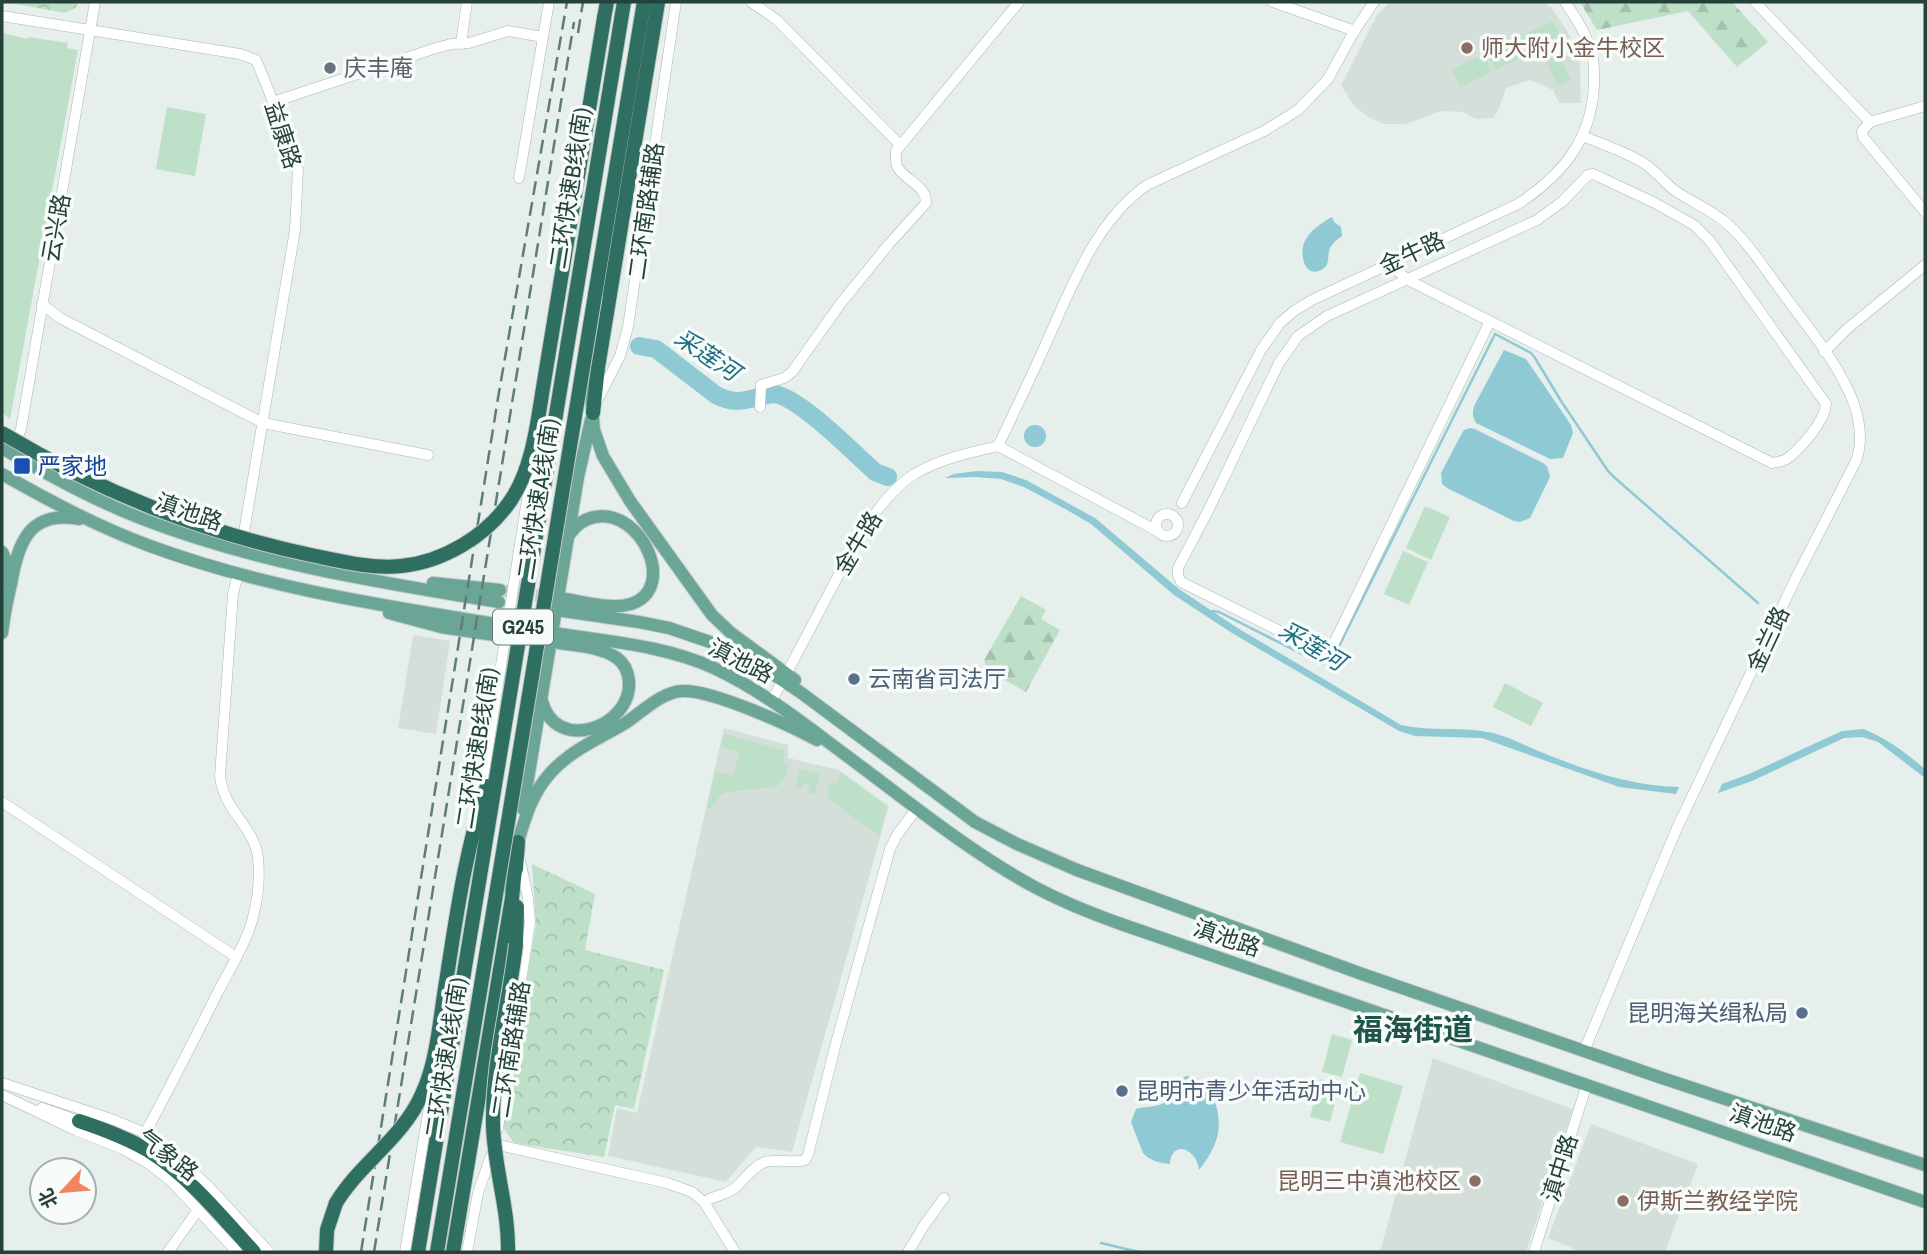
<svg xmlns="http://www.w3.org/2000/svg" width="1927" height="1254" font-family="'Archivo Narrow','Noto Sans SC',sans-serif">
<defs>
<pattern id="forest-firs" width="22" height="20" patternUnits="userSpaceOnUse" patternTransform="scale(1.75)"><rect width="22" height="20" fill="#bfe0c8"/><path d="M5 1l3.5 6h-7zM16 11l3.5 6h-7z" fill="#a4c1ad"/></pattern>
<pattern id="park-crowns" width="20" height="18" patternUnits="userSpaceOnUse" patternTransform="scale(1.75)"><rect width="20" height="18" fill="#bfe0c8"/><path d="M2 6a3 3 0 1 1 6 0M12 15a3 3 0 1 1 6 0" fill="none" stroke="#a4c1ad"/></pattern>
</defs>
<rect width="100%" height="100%" fill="#e6efeb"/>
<g fill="#d4dfda">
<path d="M1390,2H1543L1551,7L1568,32L1580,63L1581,103H1559L1553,90L1530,80L1506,88L1498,111L1493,118L1476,119L1463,112L1441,111L1406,124H1384L1370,118L1354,106L1341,85L1377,15Z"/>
<path d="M413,635L450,641L436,734L398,728Z"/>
<path d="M724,728L788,745V758L839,770L889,806L792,1152L756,1147L726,1182L608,1156L617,1108L637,1113Z"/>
<path d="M1433,1058L1573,1109L1526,1252H1380Z"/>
<path d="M1591,1124L1698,1164L1665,1252H1582L1548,1238Z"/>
</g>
<g fill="#bfe0c8">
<path d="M1553,21L1562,39L1530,53L1521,36Z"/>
<path d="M2,33L28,39V37L68,43L67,48L78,50L10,419L2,413Z"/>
<path d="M1519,37L1527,55L1495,70L1487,52Z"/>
<path d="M1484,54L1492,72L1460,87L1452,69Z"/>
<path d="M1558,54L1571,79L1558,86L1545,60Z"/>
<path d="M167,107L206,114L195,176L156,169Z"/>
<path d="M1425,506L1450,517L1431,560L1406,548Z"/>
<path d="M1403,551L1428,562L1409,605L1384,594Z"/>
<path d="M1505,683L1543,703L1531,726L1493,707Z"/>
<path d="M725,734L785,751L782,762L789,764L784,779L776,787L727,792L721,795L711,808H707L715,771L733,776L739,752L721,747Z"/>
<path d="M800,768L820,774L815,794L808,792L810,785L804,783L801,790L795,788Z"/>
<path d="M840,772L887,807L879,836L830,800L827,791L830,782L837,784Z"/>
<path d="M1332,1034L1352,1040L1342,1077L1322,1072Z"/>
<path d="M1360,1073L1403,1086L1383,1154L1340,1142Z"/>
<path d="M1320,1079L1340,1085L1330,1122L1310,1117Z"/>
</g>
<g fill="url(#forest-firs)">
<path d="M1580,2H1732L1768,42L1737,67L1688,11L1597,30Z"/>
<path d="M1021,596L1046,610L1041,619L1060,630L1026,692L987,670L984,660Z"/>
</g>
<g fill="url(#park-crowns)">
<path d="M5,2H79L75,8L65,13Z"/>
<path d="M532,864L595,894L585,950L664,970L634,1109L615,1105L604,1157L514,1143L502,1126L536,925Z"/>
</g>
<g fill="#8ec9d4">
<path d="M1332,217L1334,222L1341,227L1342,236C1337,239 1333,243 1330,248C1327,255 1330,264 1324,268C1306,281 1299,256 1304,243C1309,231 1321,223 1332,217Z"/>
<path d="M1504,350L1526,359L1571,425L1573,433L1563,458L1550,459L1476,423C1472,416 1472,412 1475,404Z"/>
<circle cx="1035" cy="436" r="11"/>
<path d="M1470,428L1475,429L1543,463L1547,466L1550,477L1530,518L1520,522L1514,521L1447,488L1442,484L1441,473L1461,435L1464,430Z"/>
<path d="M977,471L1002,472L1026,480L1095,518L1179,589L1236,627L1401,725C1431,732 1463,726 1493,733C1512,738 1530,748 1548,755C1591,772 1633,786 1679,787L1676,794L1619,787L1482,738L1415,736L1399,731L1232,633L1174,595L1091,524L1067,510L1024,487L1001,479L976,477L945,478L954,474Z"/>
<path d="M1863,729C1887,738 1906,753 1925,769V778L1878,742L1862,737L1844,738L1752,781L1718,793L1722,784L1749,774L1842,731Z"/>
<path d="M1186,1076C1212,1076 1222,1113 1218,1134C1215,1147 1207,1160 1199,1170C1196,1147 1171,1140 1170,1164C1161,1164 1149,1160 1143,1153L1131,1122L1136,1109C1146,1106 1156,1108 1165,1102C1170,1099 1172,1093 1177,1090L1181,1079Z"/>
</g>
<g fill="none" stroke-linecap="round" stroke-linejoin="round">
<g stroke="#8ec9d4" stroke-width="2.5">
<path d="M1213,611L1219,612L1322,664L1333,658L1495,334L1531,353L1535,358L1561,401L1608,471L1615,478L1758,603"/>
<path d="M1101,1243L1139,1252"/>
</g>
<path stroke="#8ec9d4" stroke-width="18" d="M639,346L656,349L716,395C731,403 742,402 758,397C763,396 769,394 774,394C798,396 855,454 875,472L888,477"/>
<path stroke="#bfccc8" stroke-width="12" stroke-dasharray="12 6" stroke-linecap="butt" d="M500,590L555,598"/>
<defs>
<g id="minor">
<path d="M751,2L777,20L900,145"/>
<path d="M1273,2L1355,31"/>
<path d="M1755,2L1870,122"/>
<path d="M2,16L240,54L256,60L260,69L294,155L298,170L295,230L242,544"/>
<path d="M461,44L467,2"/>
<path d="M273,102L433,49L451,44L469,43L508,31L543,37"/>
<path d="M1870,122L1862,131L1863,137L1925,212"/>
<path d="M1870,122L1925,106"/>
<path d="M1583,136C1602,144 1623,151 1642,162C1654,169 1663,181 1674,190C1690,201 1709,209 1724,221C1748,241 1766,271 1785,296C1809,329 1839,364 1854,404C1860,422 1863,442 1856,461L1795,580L1677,828L1584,1051"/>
<path d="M519,178L549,2"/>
<path d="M1389,264L1408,280L1772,463C1778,462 1784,461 1788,458C1801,448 1825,421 1826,404L1710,241L1694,225L1653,202L1593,174L1588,175L1563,201L1537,220L1327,316L1298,336L1279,363L1209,509L1178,568V575L1181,582L1314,648L1324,650L1334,643L1490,321"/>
<path d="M42,304L60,318L263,423L428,455"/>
<path d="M1824,352L1847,329L1925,265"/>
<path d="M598,399L620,356L628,327L676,2"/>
<path d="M760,407L761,385L784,378L792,372L841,303L889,244L926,203C927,186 906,181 898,168C895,163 896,156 896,151L1019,2"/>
<path d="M14,445L21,429L95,2"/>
<path d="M998,446C1014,413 1029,381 1044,348C1070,291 1094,222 1147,185L1264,131L1298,110L1328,79L1353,33L1374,2"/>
<path d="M1182,503L1261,350L1280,323L1294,311L1312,300L1518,204C1562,175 1591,141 1594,86C1594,74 1595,61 1591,49C1585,32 1575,16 1565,2"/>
<circle cx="1167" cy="525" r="11"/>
<path d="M772,700C791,666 809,631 827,597C849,556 874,501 913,475C938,459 969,453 998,446L1159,532"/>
<path d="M481,792L533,462"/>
<path d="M2,802L236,957"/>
<path d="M2,1083L114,1120L145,1133L183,1163L209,1187L269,1252"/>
<path d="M2,1095L75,1130L123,1149L149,1164L171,1181L237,1252"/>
<path d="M42,1108L79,1121"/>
<path d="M498,1129L530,923L528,898L520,860"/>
<path d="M145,1133C171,1086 195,1038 219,990C230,969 248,939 253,917C258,898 260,877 258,858C255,827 223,810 220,776L233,594L238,574"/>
<path d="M494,1144L667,1183L692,1192L704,1202L735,1252"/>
<path d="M704,1202C713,1196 726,1195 735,1188C745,1179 752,1167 765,1162C778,1158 792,1164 805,1160L808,1155L836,1043L890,849L897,835L917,808"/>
<path d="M168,1252L198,1210"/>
<path d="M405,1252L434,1077"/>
<path d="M467,1252L478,1193L494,1147"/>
<path d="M908,1252L925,1224L944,1198"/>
<path d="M1534,1252L1587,1084"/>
</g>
<g id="major">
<path d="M588,359L594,430L603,456L630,501L712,615L731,633L795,680"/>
<path d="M2,448C46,474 92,499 140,518C255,563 378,582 499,602"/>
<path d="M2,474C50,501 98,527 150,546C261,587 379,605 496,624"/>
<path d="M2,552L6,560L2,583"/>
<path d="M433,583L500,590"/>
<path d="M565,599C586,602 611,610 631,604C678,589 642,508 595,517C583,519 575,526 569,535"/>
<path d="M563,611L639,622L669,628L710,642L735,653L759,665L800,692L975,822L1017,844L1077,870L1362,974L1659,1077L1925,1165"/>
<path d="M389,613L441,627L494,635"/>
<path d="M2,633C4,617 7,601 11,584C18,543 29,510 79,519"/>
<path d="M560,634C613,642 665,646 714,668C763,691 804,724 847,756C905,799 966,849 1029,884C1058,900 1090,913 1121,924L1925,1202"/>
<path d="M542,701C555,754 632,728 629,681C628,672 624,663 617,658C601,647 578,646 559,643"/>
<path d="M523,809L578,477L591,420"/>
<path d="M501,887C507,872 513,857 518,842C528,807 537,780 568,757C586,743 608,734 627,722C643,711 662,692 682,691C711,689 789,725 817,740"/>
</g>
<g id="highway">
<path d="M604,18L607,2"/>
<path d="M595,295L644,2"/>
<path d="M593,413L598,367L658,2"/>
<path d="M516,869L518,842"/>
<path d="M516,944L517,907"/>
<path d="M79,1121C103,1129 127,1138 149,1151C190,1177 222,1217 254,1252"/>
<path d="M326,1252L327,1230L336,1203"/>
<path d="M453,1252L512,898L516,860"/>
</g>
</defs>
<use href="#minor" stroke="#a8b8b2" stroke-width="11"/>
<use href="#major" stroke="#c2cac8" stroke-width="14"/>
<use href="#highway" stroke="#c2cac8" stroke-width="16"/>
<use href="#minor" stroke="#fff" stroke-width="10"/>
<use href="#major" stroke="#6aa596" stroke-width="12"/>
<use href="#highway" stroke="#2f6f62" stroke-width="14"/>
<g stroke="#5f7d75" stroke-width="2.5" stroke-dasharray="14 7" stroke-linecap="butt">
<path d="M578,33L583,2"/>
<path d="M361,1252L498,398L567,2"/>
<path d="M374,1252L574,22"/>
</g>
<defs>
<g id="highway-bridge">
<path d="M2,433C101,492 199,531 311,555C340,561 371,569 401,566C443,562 487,536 511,500C532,469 537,425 543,388L604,18"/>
<path d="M336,1203C360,1163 403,1138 422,1094C436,1064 439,1028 444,995C455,926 464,853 487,786"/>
<path d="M418,1252L624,2"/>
<path d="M437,1252L595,295"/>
<path d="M508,1252C509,1209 494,1168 493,1125C492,1064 509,1004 516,944"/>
</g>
</defs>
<use href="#highway-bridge" stroke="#c2cac8" stroke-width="16" stroke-linecap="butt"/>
<use href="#highway-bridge" stroke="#2f6f62" stroke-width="14"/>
</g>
<g fill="#8d6e63" stroke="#f7fbf9" stroke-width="2.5">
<circle cx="1467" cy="48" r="7"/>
<circle cx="1475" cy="1181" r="7"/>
<circle cx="1623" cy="1201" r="7"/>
</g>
<circle fill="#6b7280" stroke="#f7fbf9" stroke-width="2.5" cx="330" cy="68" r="7"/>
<rect fill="#1a4fb4" stroke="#f7fbf9" stroke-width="2.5" x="13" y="457" width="18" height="18" rx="3.5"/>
<g fill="#5c6f8a" stroke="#f7fbf9" stroke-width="2.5">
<circle cx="854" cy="679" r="7"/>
<circle cx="1802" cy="1013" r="7"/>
<circle cx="1122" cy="1091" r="7"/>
</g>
<g text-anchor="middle" stroke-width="7" stroke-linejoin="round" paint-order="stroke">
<rect fill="#f7fbf9" stroke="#637a73" stroke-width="2" x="493" y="609.5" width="60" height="35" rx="5"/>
<g font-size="21" font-weight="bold" fill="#24423a">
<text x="523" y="634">G245</text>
</g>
<g font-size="23" fill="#785e54" stroke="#f7fbf9" text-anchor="start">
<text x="1481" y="56">师大附小金牛校区</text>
<text x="1461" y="1189" text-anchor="end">昆明三中滇池校区</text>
<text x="1637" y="1209">伊斯兰教经学院</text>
</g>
<g font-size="23" fill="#5b616d" stroke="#f7fbf9" text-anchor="start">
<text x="344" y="76">庆丰庵</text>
</g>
<g font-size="23" fill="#24423a" stroke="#f7fbf9">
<text transform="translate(283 135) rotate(72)" y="8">益康路</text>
<text transform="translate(570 188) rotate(-81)" y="8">二环快速B线(南)</text>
<text transform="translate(646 211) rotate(-82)" y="8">二环南路辅路</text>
<text transform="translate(56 228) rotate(-80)" y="8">云兴路</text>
<text transform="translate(1412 253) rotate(-25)" y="8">金牛路</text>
<text transform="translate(538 499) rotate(-81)" y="8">二环快速A线(南)</text>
<text transform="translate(189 512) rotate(19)" y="8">滇池路</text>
<text transform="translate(858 543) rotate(-59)" y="8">金牛路</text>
<text transform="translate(1768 639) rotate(-65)" y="8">金兰路</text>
<text transform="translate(741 661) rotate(27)" y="8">滇池路</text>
<text transform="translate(477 748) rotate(-81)" y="8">二环快速B线(南)</text>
<text transform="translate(1227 938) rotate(19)" y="8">滇池路</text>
<text transform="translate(511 1049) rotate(-81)" y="8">二环南路辅路</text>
<text transform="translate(446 1058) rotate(-81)" y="8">二环快速A线(南)</text>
<text transform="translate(1763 1123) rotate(19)" y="8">滇池路</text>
<text transform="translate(168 1155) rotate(37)" y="8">气象路</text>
<text transform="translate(1560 1168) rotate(-73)" y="8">滇中路</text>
</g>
<g font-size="23" fill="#164399" stroke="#f7fbf9" text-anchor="start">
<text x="38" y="474">严家地</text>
</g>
<g font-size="23" fill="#4e5e75" stroke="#f7fbf9" text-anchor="start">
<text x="868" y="687">云南省司法厅</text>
<text x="1788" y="1021" text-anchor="end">昆明海关缉私局</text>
<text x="1136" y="1099">昆明市青少年活动中心</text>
</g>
<g font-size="24" font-style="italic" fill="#1c6f80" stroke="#f7fbf9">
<text transform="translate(707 355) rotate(34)" y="8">采莲河</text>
<text transform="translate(1312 646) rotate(31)" y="8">采莲河</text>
</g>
<g font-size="30" font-weight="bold" fill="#1f5548" stroke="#f7fbf9">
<text x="1413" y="1040">福海街道</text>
</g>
</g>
<rect width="1927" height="1254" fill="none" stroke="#24423a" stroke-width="7"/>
<g transform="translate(63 1191) rotate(244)"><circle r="33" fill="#f7fbf9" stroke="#a3b1ad" stroke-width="2"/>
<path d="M0-5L12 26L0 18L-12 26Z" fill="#f4845f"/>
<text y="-10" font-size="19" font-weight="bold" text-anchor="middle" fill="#24423a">北</text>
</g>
</svg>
